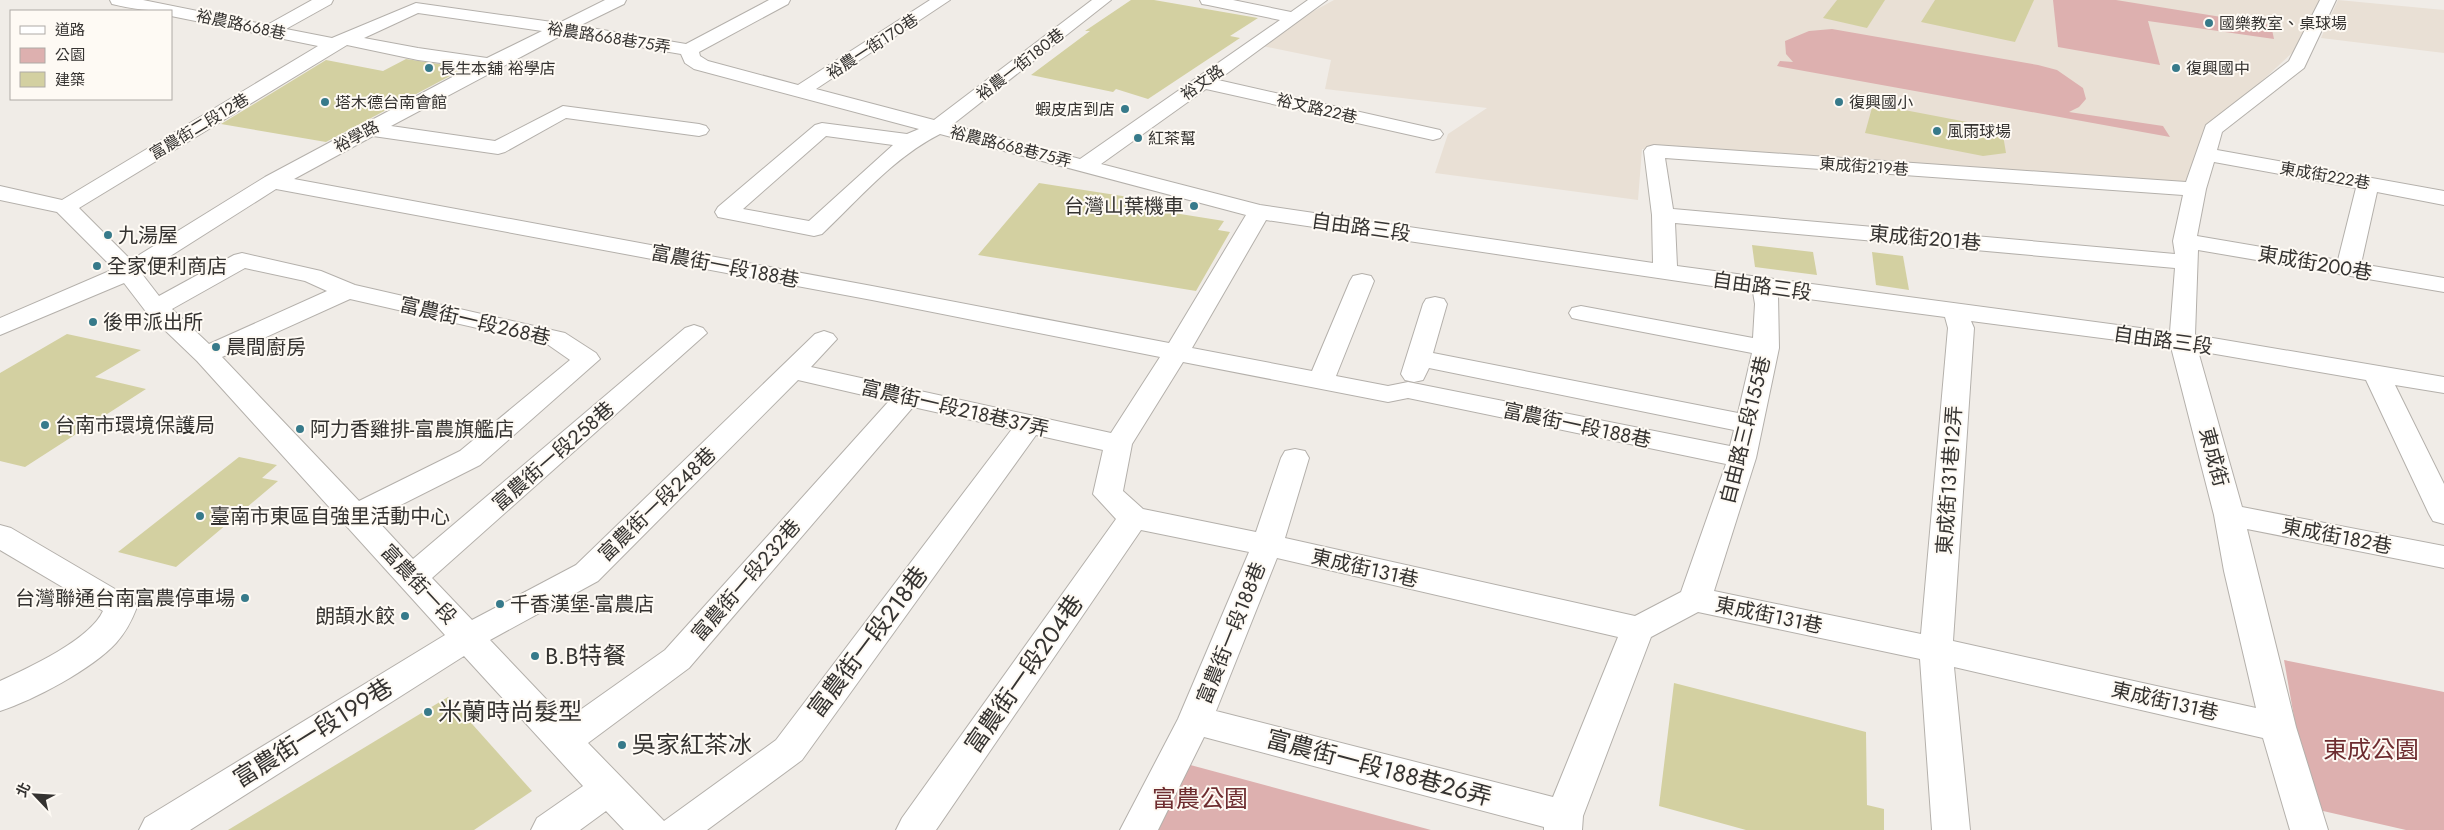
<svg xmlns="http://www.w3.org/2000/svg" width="2444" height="830" font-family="Jost,'Noto Sans TC',sans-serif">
<rect width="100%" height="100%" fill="#f0ece7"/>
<g fill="#e9e0d5">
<path d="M1334,0H2320L2306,40L2210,129L2191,187L1642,149L1638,200L1435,173L1448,134L1487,108L1325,89L1331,60L1262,46L1301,18Z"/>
<path d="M2338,0L2444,10V53L2321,38Z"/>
</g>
<g fill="#ddb0af">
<path d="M2053,0H2116L2271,25L2274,39L2148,21L2160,65L2058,47Z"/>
<path d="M1832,29L2038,65L2057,70L2083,88L2086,99L2079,107L2069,112L2163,126L2170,137L1777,66L1780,61L1793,62L1786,54L1785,41L1809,31Z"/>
<path d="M2284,660L2444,692V830H2406L2310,808Z"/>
<path d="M1183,763L1431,830H1152Z"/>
</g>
<g fill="#d3d0a1">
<path d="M1131,0H1154L1258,18L1230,36L1240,38L1148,99L1116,89L1113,92L1031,75L1090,31H1085Z"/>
<path d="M1837,0H1885L1867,28L1823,18Z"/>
<path d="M1935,0H2034L2015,42L1921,22Z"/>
<path d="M406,59L465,68L326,142L221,124L326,60L383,71Z"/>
<path d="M1873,104L2009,130L2004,141L2006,153L1983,156L1865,133Z"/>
<path d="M1039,183L1135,198L1132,202L1177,209L1174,213L1224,221L1218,230L1230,232L1196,291L978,255Z"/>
<path d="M1752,245L1813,252L1817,275L1755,267Z"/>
<path d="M1872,252L1903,256L1909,290L1876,285Z"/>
<path d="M67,334L141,350L95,377L146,389L25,467L0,461V373Z"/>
<path d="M239,457L277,465L262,478L278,481L176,567L118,552Z"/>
<path d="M1674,683L1866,732L1867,805L1884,809V830H1746L1659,806Z"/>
<path d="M448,697L532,791L474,830H228Z"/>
</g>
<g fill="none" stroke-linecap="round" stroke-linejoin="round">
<defs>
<g id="minor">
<path d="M110,0H143L267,25L312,0H333L331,4L286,29L332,38L416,3L559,23L605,0H626L624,4L579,26L686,44L769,0H790L788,4L699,52L700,56L708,61L798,85L930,0H950L816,89L934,120L1092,0H1111L952,125L1080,159L1280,20L1208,5L1202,4L1200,0H1233L1291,12L1308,0H1327L1218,80L1440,130L1443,134L1440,138L1433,140L1206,89L1101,164L1260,205L1653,263L1652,215L1644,151L1647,147L1654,145L2186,182L2206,125L2289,61L2320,0H2336L2304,68L2222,132L2217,150L2444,191V205L2377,192L2361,264L2444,278V292L2198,250L2195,335L2444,377V393L2395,385L2444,484V524L2433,521L2429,514L2366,380L2198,351L2242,507L2444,546V568L2247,529L2296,727L2328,830H2290L2263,738L1954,667L1970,830H1932L1920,659L1698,612L1651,637L1583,816L1582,830H1544V827L1204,737L1158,830H1120L1178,719L1249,552L1141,530L936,830H896L902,818L1116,519L1093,494L1103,450L1036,435L802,760L707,830H624L606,811L580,830H531L537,818L583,786L464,656L190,830H139L145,818L445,635L197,361L147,313L124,283L0,335V318L114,269L57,212L0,200V186L62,200L318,46L171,16V11C151,11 132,9 112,4ZM418,13L542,31L487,58L418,48L364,38ZM564,34L681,54L685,63L694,69L919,129L907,134L822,123L815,125L718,207L715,212L718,217L814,236L822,234C859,199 894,157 940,134L1246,215L1169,343L872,286L294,179L373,136L498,154L505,152L566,118L699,136L706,134L709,130L706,126L699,124L563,106L495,141L391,126ZM347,45L418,60L471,67L265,177L131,260L79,208ZM826,136L893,145L809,221L743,209ZM1665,158L2183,195L2173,241L2175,254L1673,209ZM2214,162L2356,188L2338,260L2197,236L2206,189ZM276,189L872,300L1160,357L1111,433L811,367L837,339L833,334L824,331L815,334L576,565L472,620L432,578L707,333L703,328L694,325L685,328L413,559L375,518L480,465L600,359L596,353L565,333L355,285L321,271L242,253L234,255L159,296L142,274ZM1266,220L1753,292L1755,304L1753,338L1581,306L1572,308L1569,313L1572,318L1581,320L1752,353L1738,413L1433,353L1447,304L1444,299L1435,297L1426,299L1423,304L1401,374L1405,380L1414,382L1423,380L1429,368L1734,430L1730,446L1408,382L1388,386L1336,376L1374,281L1371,276L1362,274L1353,276L1350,281L1312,371L1192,348ZM1675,223L2175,268L2170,332L1677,266ZM245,268L305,281L327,291L209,344L172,309ZM1778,295L1945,317L1948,328L1921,634L1714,591L1756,458L1779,348ZM350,299L547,344L570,360L460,451L359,501L222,357ZM1971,321L2171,347L2214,515L2224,571L2256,708L1953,641L1974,328ZM1183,362L1388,402L1408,398L1726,464L1681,592L1635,616L1285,538L1309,458L1305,451L1295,449L1285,451L1281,458L1256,532L1143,509L1123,491L1132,444ZM798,380L889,401L665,650L566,720L490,640L598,581ZM913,407L1012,429L776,740L664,821L588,743L689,668ZM1277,558L1618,637L1553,797L1216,711Z"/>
<path d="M0,525L11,528L132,599L137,607C132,620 126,632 116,643C92,669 34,700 0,711V681C28,668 90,640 103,611L0,550Z"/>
</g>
</defs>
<use href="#minor" stroke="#b4b0ab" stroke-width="2"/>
<use href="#minor" fill="#fff" fill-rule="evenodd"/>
</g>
<g fill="#377a8a" stroke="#fefaf4" stroke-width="2">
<circle cx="2209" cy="23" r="5"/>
<circle cx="429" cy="68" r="5"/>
<circle cx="2176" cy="68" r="5"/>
<circle cx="325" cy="102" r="5"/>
<circle cx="1839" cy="102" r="5"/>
<circle cx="1125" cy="109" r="5"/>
<circle cx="1937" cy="131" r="5"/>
<circle cx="1138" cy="138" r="5"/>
<circle cx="1194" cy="206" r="5"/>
<circle cx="108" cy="235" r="5"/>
<circle cx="97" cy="266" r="5"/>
<circle cx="93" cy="322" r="5"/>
<circle cx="216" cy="347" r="5"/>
<circle cx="45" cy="425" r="5"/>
<circle cx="300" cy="429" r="5"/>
<circle cx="200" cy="516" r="5"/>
<circle cx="245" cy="598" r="5"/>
<circle cx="500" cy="604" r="5"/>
<circle cx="405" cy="616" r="5"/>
<circle cx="535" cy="656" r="5"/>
<circle cx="428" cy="712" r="5"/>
<circle cx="622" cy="745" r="5"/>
</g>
<g text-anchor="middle" stroke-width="4" stroke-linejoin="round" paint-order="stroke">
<g font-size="16" fill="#353331" stroke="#fefaf4" text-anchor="start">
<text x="2219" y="29">國樂教室、桌球場</text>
<text x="439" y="74">長生本舖 裕學店</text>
<text x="2186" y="74">復興國中</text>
<text x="335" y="108">塔木德台南會館</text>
<text x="1849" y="108">復興國小</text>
<text x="1115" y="115" text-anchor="end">蝦皮店到店</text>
<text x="1947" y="137">風雨球場</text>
<text x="1148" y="144">紅茶幫</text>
</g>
<g font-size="16" fill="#353331" stroke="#fefaf4">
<text transform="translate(241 24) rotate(12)" y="6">裕農路668巷</text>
<text transform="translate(609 37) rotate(9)" y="6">裕農路668巷75弄</text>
<text transform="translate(872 46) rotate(-33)" y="6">裕農一街170巷</text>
<text transform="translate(1020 64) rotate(-38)" y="6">裕農一街180巷</text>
<text transform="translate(1202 82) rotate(-35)" y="6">裕文路</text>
<text transform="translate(1317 108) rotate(13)" y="6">裕文路22巷</text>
<text transform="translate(199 126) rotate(-31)" y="6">富農街二段12巷</text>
<text transform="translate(356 136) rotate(-28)" y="6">裕學路</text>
<text transform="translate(1011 146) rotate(14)" y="6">裕農路668巷75弄</text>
<text transform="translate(1864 166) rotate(4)" y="6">東成街219巷</text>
<text transform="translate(2325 175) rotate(10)" y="6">東成街222巷</text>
</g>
<g font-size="20" fill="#353331" stroke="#fefaf4" text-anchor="start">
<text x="1184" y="213" text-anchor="end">台灣山葉機車</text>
<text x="118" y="242">九湯屋</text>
<text x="107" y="273">全家便利商店</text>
<text x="103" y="329">後甲派出所</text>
<text x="226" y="354">晨間廚房</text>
<text x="55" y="432">台南市環境保護局</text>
<text x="310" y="436">阿力香雞排-富農旗艦店</text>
<text x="210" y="523">臺南市東區自強里活動中心</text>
<text x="235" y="605" text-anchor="end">台灣聯通台南富農停車場</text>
<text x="510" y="611">千香漢堡-富農店</text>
<text x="395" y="623" text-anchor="end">朗頡水餃</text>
</g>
<g font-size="20" fill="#353331" stroke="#fefaf4">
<text transform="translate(1361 227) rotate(8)" y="7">自由路三段</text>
<text transform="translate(1925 238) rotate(5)" y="7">東成街201巷</text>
<text transform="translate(2315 263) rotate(10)" y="7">東成街200巷</text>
<text transform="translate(725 266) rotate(11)" y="7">富農街一段188巷</text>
<text transform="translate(1762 286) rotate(8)" y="7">自由路三段</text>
<text transform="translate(475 321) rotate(13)" y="7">富農街一段268巷</text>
<text transform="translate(2163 340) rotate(8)" y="7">自由路三段</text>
<text transform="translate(955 408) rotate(13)" y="7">富農街一段218巷37弄</text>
<text transform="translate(1577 425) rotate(12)" y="7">富農街一段188巷</text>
<text transform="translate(1745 430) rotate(-76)" y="7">自由路三段155巷</text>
<text transform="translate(553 456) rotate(-41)" y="7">富農街一段258巷</text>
<text transform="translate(2214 457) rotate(75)" y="7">東成街</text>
<text transform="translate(1949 480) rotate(-86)" y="7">東成街131巷12弄</text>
<text transform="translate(657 504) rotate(-44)" y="7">富農街一段248巷</text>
<text transform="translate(2337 536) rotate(11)" y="7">東成街182巷</text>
<text transform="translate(1365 568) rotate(13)" y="7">東成街131巷</text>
<text transform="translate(746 580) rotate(-49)" y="7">富農街一段232巷</text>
<text transform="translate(419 584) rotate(47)" y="7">富農街一段</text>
<text transform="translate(1769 615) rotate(12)" y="7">東成街131巷</text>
<text transform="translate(1231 633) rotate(-68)" y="7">富農街一段188巷</text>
<text transform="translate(2165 701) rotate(13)" y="7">東成街131巷</text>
</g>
<g font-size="24" fill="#353331" stroke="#fefaf4">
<text transform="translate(868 642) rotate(-53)" y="8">富農街一段218巷</text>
<text transform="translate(1024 674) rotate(-55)" y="8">富農街一段204巷</text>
<text transform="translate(313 733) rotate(-32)" y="8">富農街一段199巷</text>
<text transform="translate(1379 768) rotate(15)" y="8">富農街一段188巷26弄</text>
</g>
<g font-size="24" fill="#353331" stroke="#fefaf4" text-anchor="start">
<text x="545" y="664">B.B特餐</text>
<text x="438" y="720">米蘭時尚髮型</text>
<text x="632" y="753">吳家紅茶冰</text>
</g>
<g font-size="24" fill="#6e2d30" stroke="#fefaf4">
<text x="2371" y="758">東成公園</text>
<text x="1200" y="807">富農公園</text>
</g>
</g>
<rect x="10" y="10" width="162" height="90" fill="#fefaf4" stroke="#aeaaa6"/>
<rect x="20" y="26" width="25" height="8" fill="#ffffff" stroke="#aeaaa6"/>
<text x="55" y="35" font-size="15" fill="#353331">道路</text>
<rect x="20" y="48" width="25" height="15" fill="#ddb0af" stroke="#aeaaa6"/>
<text x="55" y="60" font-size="15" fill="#353331">公園</text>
<rect x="20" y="72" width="25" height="15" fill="#d3d0a1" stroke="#aeaaa6"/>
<text x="55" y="85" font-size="15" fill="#353331">建築</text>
<g transform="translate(35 795) rotate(295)" stroke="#fefaf4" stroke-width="4" paint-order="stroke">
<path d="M0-4L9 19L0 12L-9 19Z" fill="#353331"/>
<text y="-8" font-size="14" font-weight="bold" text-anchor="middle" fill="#353331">北</text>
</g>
</svg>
